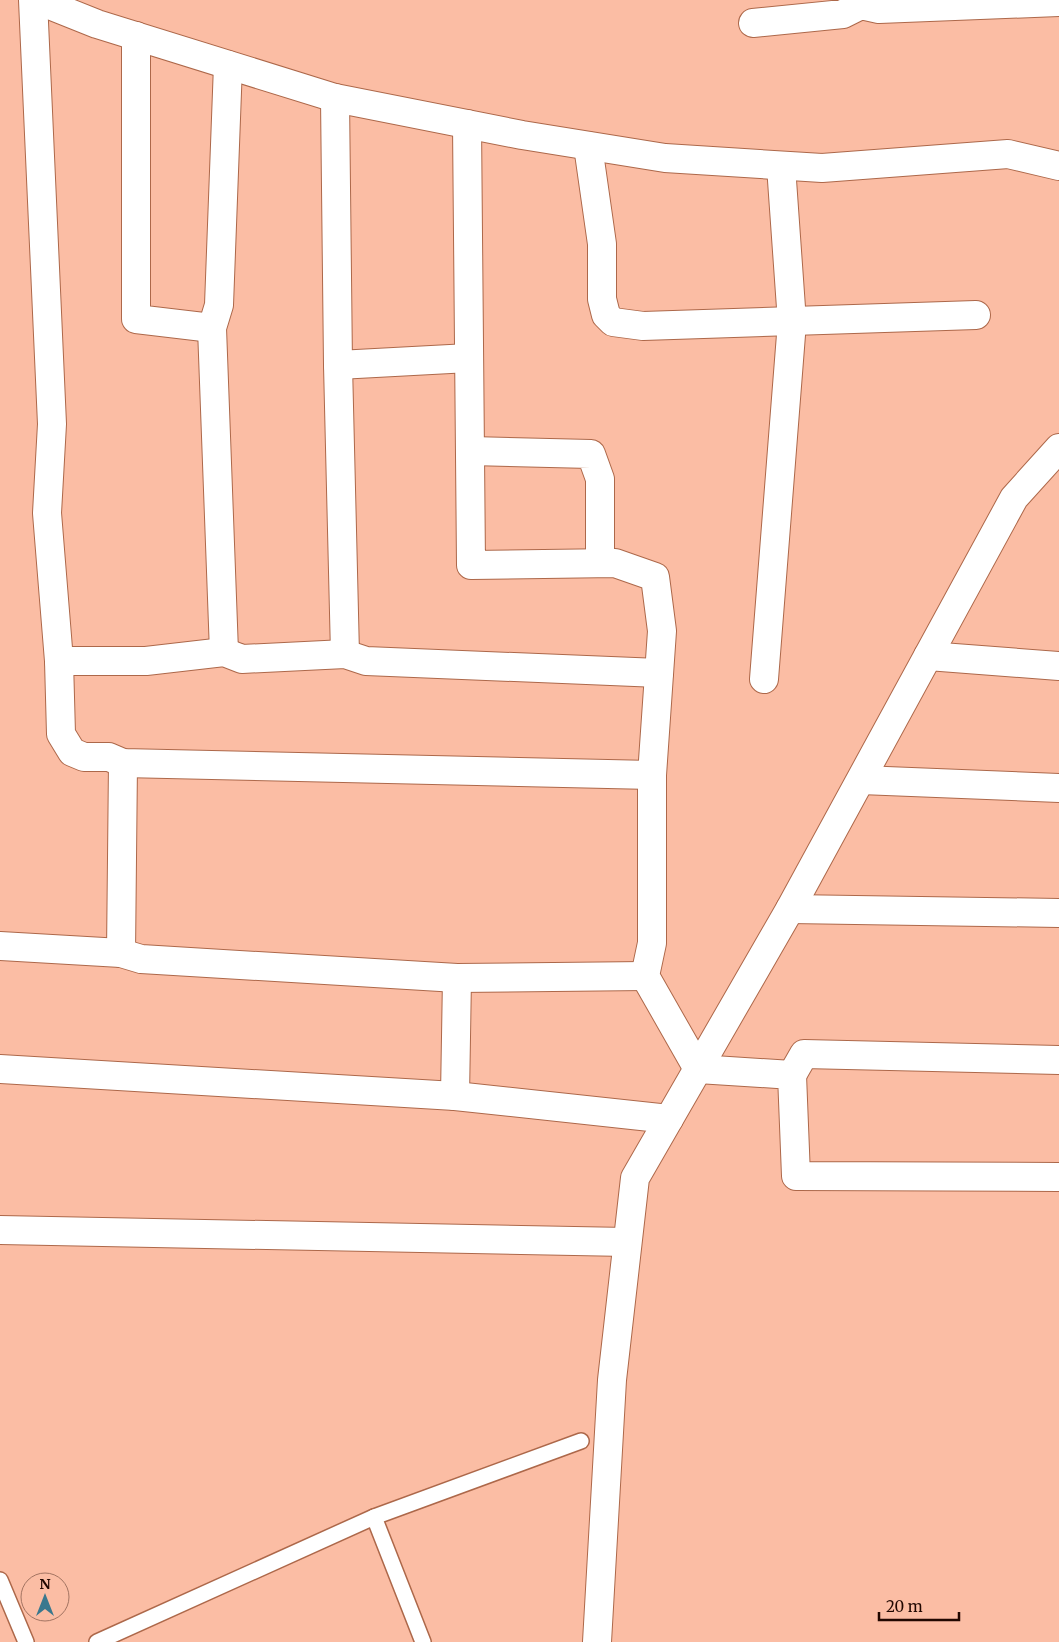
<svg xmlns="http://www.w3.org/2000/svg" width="1059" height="1642" font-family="Merriweather,serif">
<rect width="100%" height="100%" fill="#fbbda4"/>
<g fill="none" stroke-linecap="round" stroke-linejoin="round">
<defs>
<g id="lane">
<path d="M374,1517L581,1441"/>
<path d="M0,1580L26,1642"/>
<path d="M97,1642L374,1517L423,1642"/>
</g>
<g id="street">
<path d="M33,0L52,424L47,513L59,661L61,734L72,752L84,757H109L123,763L652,775"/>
<path d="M37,0L97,24L335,98L522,135L665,158L822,168L1008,154L1059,166"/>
<path d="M753,23L843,14L861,5L879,9L1059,2"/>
<path d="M136,36V319L212,328"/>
<path d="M335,98L338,365L345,654"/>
<path d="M467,124L471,565L615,563L655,577L662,631L652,775V943L645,976L698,1069L792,1075L796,1176L1059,1177"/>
<path d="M588,146L602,244V299L606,315L613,322L643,326L976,315"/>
<path d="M338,365L469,358"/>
<path d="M471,451L591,454L600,479V563"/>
<path d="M224,652L212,328L219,305L228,65"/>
<path d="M928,656L1059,666"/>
<path d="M59,661H146L224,652L242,659L345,654L366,661L659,673"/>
<path d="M764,679L792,322L781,166"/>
<path d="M861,780L1059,788"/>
<path d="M790,909L1059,913"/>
<path d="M0,946L121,953L141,959L457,978L645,976"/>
<path d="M121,953L123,763"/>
<path d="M0,1069L455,1096L669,1119"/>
<path d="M792,1075L804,1054L1059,1060"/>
<path d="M455,1096L457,978"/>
<path d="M0,1230L627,1242"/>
</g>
<path id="secondary" d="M597,1642L612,1380L635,1178L790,909L1014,498L1059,448"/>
</defs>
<use href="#lane" stroke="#ad684a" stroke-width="18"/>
<use href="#street" stroke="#ad684a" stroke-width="30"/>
<use href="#secondary" stroke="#ad684a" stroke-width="30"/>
<use href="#lane" stroke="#fff" stroke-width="15"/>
<use href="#street" stroke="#fff" stroke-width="28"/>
<use href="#secondary" stroke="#fff" stroke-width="28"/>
</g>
<g transform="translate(45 1597)"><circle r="24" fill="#fbbda4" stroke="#a37462"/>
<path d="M0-4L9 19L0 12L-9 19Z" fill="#3a788e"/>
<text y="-8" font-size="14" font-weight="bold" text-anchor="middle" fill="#200700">N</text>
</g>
<path d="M879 1612v8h80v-8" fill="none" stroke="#200700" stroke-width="2.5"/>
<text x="886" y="1612" font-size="15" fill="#200700" stroke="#fbbda4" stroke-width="4" paint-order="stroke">20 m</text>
</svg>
